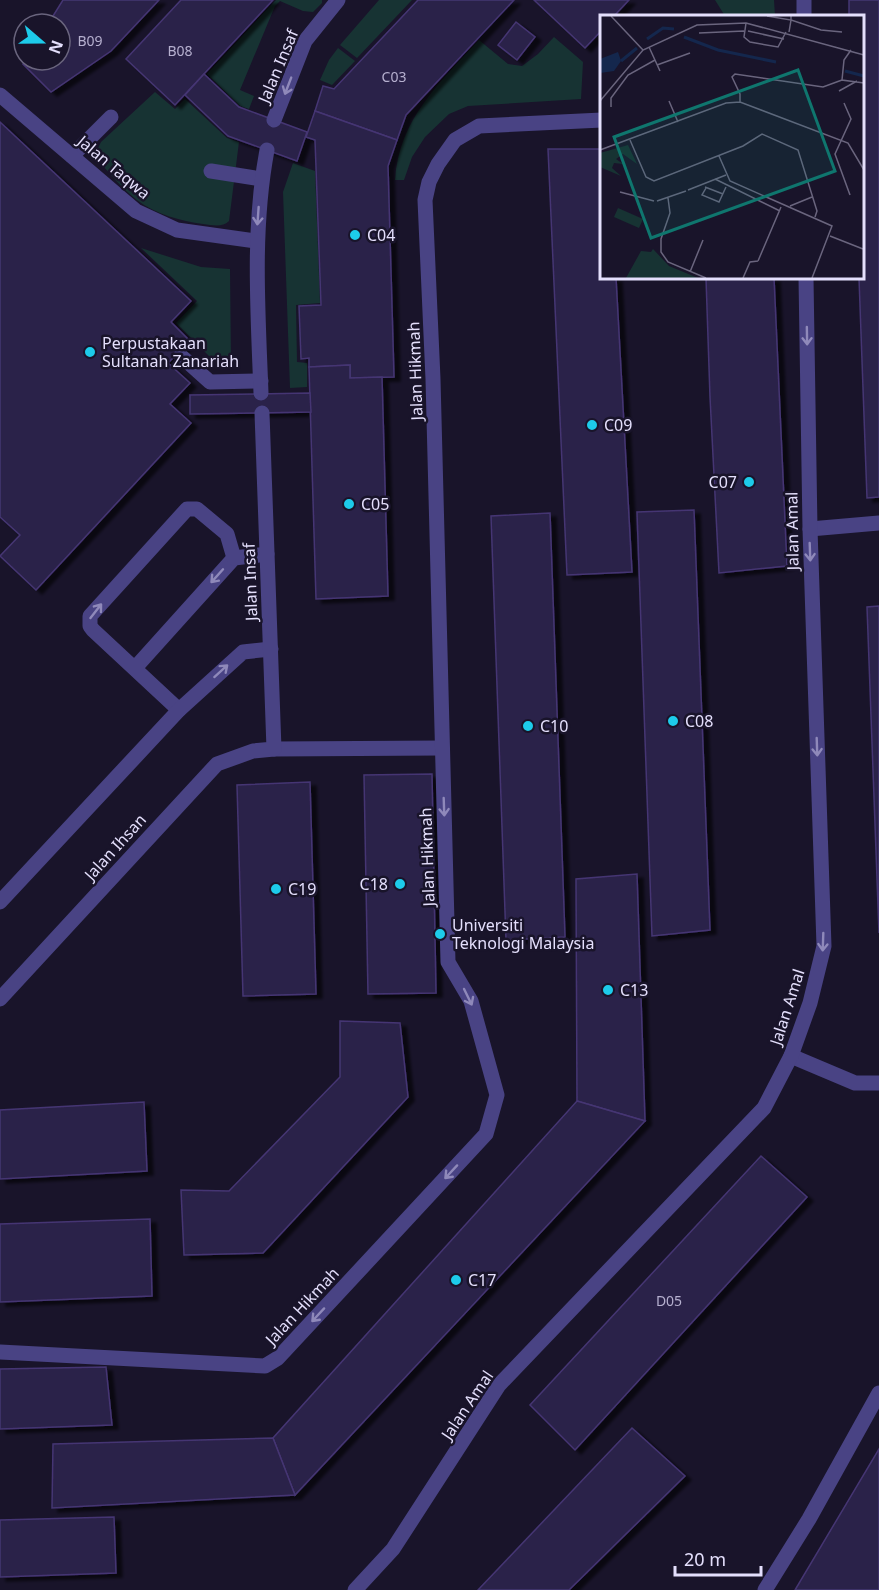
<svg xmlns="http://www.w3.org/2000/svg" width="879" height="1590" font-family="'Noto Sans',sans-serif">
<defs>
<filter id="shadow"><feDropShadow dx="6" dy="4" stdDeviation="1.5" flood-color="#0009"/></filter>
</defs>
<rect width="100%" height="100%" fill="#19142a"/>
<g fill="#173333">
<path d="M276,0H322V3L313,12L303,11L280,1L275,6L240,90L254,96L249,109L240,106L207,74Z"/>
<path d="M379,0H412L357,58L340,45Z"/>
<path d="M715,0H774L775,16H725Z"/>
<path d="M554,37L583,62L581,99L468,106L449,114L425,137L412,157L404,180H395C399,118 440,83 479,40L508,64L522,66L538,54Z"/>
<path d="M338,48L355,61L332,85L320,80L329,60Z"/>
<path d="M155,92L175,109L185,99L227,138L239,142L229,221C222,228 212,225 203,224C181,221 155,214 137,200C121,188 108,171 94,156L101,142Z"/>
<path d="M293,163L315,171L320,303L296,305L297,362L307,363V387L290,388L283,192Z"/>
<path d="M141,248L201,267L230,269L231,364L216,363L176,323L197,301Z"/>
</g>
<g fill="#2b2149" stroke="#453673" stroke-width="1.5" filter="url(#shadow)">
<path d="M63,0H159L111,51L51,92L23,64L25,60H60V24H48Z"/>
<path d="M181,0H273L175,105L126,59Z"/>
<path d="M418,0H514L406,115L397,140L315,111L323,86L334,89Z"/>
<path d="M534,0H629L614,16H602V30L585,48Z"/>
<path d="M849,0H879V497L867,498L859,278H862V16H849Z"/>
<path d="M516,22L535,37L517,60L498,45Z"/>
<path d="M204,74L239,107L307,132L297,161L228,136L185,95Z"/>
<path d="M315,111L397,140L388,166L394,377L350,378V365L309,367V358L301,359L299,306L321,305L315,140L306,137Z"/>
<path d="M0,122L191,301L171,322L190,341L168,363L190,383L170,404L191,423L36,590L0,556L20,535L0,517Z"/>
<path d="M548,149H602V278H616L632,572L567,575Z"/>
<path d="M706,278H774L787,566L719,573L710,397Z"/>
<path d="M350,365V378L382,377L388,596L316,599L309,367Z"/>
<path d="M310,393L311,412L190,414V395Z"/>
<path d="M694,510L710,930L652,936L637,512Z"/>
<path d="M550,513L565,937L506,940L491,516Z"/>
<path d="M879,606V933L867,607Z"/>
<path d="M432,774L436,993L368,994L364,775Z"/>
<path d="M310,782L316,994L243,996L237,785Z"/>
<path d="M637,874L645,1121L577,1101L576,879Z"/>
<path d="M340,1021L400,1023L408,1097L263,1253L184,1255L181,1190L229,1191L340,1077Z"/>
<path d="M577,1101L645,1121L295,1495L273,1438Z"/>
<path d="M144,1102L147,1171L0,1179V1110Z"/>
<path d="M761,1156L807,1197L575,1450L530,1405Z"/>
<path d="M150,1219L152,1296L0,1302V1224Z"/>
<path d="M106,1367L112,1425L0,1429V1369Z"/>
<path d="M632,1428L685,1476L569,1590H478Z"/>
<path d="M273,1438L295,1495L52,1508L53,1444Z"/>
<path d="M879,1449V1590H795Z"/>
<path d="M114,1517L116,1573L0,1577V1520Z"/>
</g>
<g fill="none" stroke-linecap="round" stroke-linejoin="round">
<g stroke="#494384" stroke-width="15">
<path d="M72,156L111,117"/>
<path d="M211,171L261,179"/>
<path d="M181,356L210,382L261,381"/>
<path d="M810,529L879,523"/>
<path d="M135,668L234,558L267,554"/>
<path d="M179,710L93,630L90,626V616L187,509H197L227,534L234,558"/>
<path d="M274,749L442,748"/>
<path d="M0,902L179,710L243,652L271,649"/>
<path d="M791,1056L855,1083H879"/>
<path d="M0,1352L265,1366L278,1358L486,1134L497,1095L471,1001L448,962L433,379L425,200L429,182L438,164L455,140L479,126L602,120"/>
<path d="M765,1590L809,1519L879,1393"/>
</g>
<g stroke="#494384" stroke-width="15">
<path d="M804,0V16"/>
<path d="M0,95L136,211L177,230L256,241"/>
<path d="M274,120L305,41L338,0"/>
<path d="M261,393C258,312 252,230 267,150"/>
<path d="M0,999L217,764L253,751L274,749L262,413"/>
<path d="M355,1590L393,1549L499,1385L764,1108L791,1056L810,1003L824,946L810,529L806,278"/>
</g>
</g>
<defs><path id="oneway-shaft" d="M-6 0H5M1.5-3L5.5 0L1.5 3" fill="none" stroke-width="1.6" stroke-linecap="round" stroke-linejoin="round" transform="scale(1.5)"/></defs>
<g stroke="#8f89ba">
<use href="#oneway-shaft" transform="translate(288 86) rotate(111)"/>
<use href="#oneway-shaft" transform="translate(258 216) rotate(94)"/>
<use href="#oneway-shaft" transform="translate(807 336) rotate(89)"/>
<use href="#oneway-shaft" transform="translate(810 552) rotate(88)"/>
<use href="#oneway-shaft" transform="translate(217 576) rotate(132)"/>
<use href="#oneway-shaft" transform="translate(96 611) rotate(-52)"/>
<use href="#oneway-shaft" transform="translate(221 671) rotate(-42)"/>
<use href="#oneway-shaft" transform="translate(817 747) rotate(88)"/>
<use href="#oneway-shaft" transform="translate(444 807) rotate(88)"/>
<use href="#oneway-shaft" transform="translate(823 942) rotate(92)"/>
<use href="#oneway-shaft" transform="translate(468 997) rotate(64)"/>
<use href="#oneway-shaft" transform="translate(451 1172) rotate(133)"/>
<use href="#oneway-shaft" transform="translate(318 1315) rotate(133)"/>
</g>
<g fill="#1dcbea" stroke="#19142a" stroke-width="2">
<circle cx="355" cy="235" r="6"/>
<circle cx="90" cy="352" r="6"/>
<circle cx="592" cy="425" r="6"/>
<circle cx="749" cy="482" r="6"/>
<circle cx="349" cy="504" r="6"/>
<circle cx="673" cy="721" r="6"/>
<circle cx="528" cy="726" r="6"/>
<circle cx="400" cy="884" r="6"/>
<circle cx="276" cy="889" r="6"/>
<circle cx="440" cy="934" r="6"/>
<circle cx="608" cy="990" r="6"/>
<circle cx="456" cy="1280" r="6"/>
</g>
<g text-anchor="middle" stroke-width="5" stroke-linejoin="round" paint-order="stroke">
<g font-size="14" fill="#b6b0cf">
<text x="90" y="46">B09</text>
<text x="180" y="56">B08</text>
<text x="394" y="82">C03</text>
<text x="669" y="1306">D05</text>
</g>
<g font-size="16" fill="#e4dffc" stroke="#19142a">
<text transform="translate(278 66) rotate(-67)" y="6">Jalan Insaf</text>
<text transform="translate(114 167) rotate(40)" y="6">Jalan Taqwa</text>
<text transform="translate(415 371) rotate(-92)" y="6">Jalan Hikmah</text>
<text transform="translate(792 531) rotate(-91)" y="6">Jalan Amal</text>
<text transform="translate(250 582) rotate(-92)" y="6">Jalan Insaf</text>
<text transform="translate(115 847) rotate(-48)" y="6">Jalan Ihsan</text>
<text transform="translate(427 857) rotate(-92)" y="6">Jalan Hikmah</text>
<text transform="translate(787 1007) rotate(-72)" y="6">Jalan Amal</text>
<text transform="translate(302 1306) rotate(-47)" y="6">Jalan Hikmah</text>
<text transform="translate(467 1405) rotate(-56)" y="6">Jalan Amal</text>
</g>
<g font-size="16" fill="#e4dffc" stroke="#19142a" text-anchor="start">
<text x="367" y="241">C04</text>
<text x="102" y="349">Perpustakaan<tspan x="102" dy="18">Sultanah Zanariah</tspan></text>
<text x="604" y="431">C09</text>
<text x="737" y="488" text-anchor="end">C07</text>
<text x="361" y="510">C05</text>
<text x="685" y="727">C08</text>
<text x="540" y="732">C10</text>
<text x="388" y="890" text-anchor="end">C18</text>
<text x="288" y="895">C19</text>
<text x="452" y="931">Universiti<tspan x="452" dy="18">Teknologi Malaysia</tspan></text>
<text x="620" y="996">C13</text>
<text x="468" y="1286">C17</text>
</g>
</g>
<g transform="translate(600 15)">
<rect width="264" height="264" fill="#19142a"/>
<path d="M28,130L37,149L23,139L16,144L23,149L14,148L12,153L21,161L0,152V138ZM18,193L43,204L39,213L14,202ZM53,234L69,251L98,263H26L41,236L51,237Z" fill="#173333"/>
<path d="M18,37L21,46L14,56L0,58V44Z" fill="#14274d"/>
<path fill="none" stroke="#14274d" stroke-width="3" d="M84,22L118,35L176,47M47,24L63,13L74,14M21,46L37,33M245,56L264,61"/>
<path fill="none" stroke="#6a657e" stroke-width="1.5" d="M11,1L43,35M167,1L191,5L189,17M191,1V5L221,15L242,17M146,8L144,22L150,27L178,32L186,17M148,16L184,24M99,18L144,16M49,32L60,56M251,35L244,45L242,65L264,68M57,50L90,38M239,76L257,66M0,86L43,35L97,10L146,8L264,40M69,86L78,107M140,87V79L132,62L135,59L223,72L242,65M244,88L251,104L235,139L250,180M11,92V83L28,60L55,45M30,125L46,162L54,166L143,131L162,119L198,135L217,196L215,202M0,135L126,88L140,87L248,128L264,155M119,141L130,166L232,211L212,263M115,164L180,196M105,172L123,179M106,173L102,180L119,187L126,172M88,175L126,160M20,177L54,186M68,183L70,198L61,224V237L68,247L106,263M57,186L86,176M190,191L212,182M230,221L263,234M158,246L181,192M90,257L103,225M143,263L150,247L158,246"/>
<path fill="#0f766e" fill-opacity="0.15" stroke="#0f766e" stroke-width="3" d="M198,55L235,156L51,223L14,122Z"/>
<rect width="264" height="264" fill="none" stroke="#e4dffc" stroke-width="3"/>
</g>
<g transform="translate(42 42) rotate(110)"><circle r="28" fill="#19142a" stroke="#6a657e" stroke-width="1.5"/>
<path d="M0-4.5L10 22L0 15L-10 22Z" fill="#1dcbea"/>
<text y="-9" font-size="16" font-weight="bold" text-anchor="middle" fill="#e4dffc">N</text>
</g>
<path d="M675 1566v9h86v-9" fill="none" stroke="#e4dffc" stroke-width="3"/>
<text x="684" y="1566" font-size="18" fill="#e4dffc" stroke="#19142a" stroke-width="4.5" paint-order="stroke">20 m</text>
</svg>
